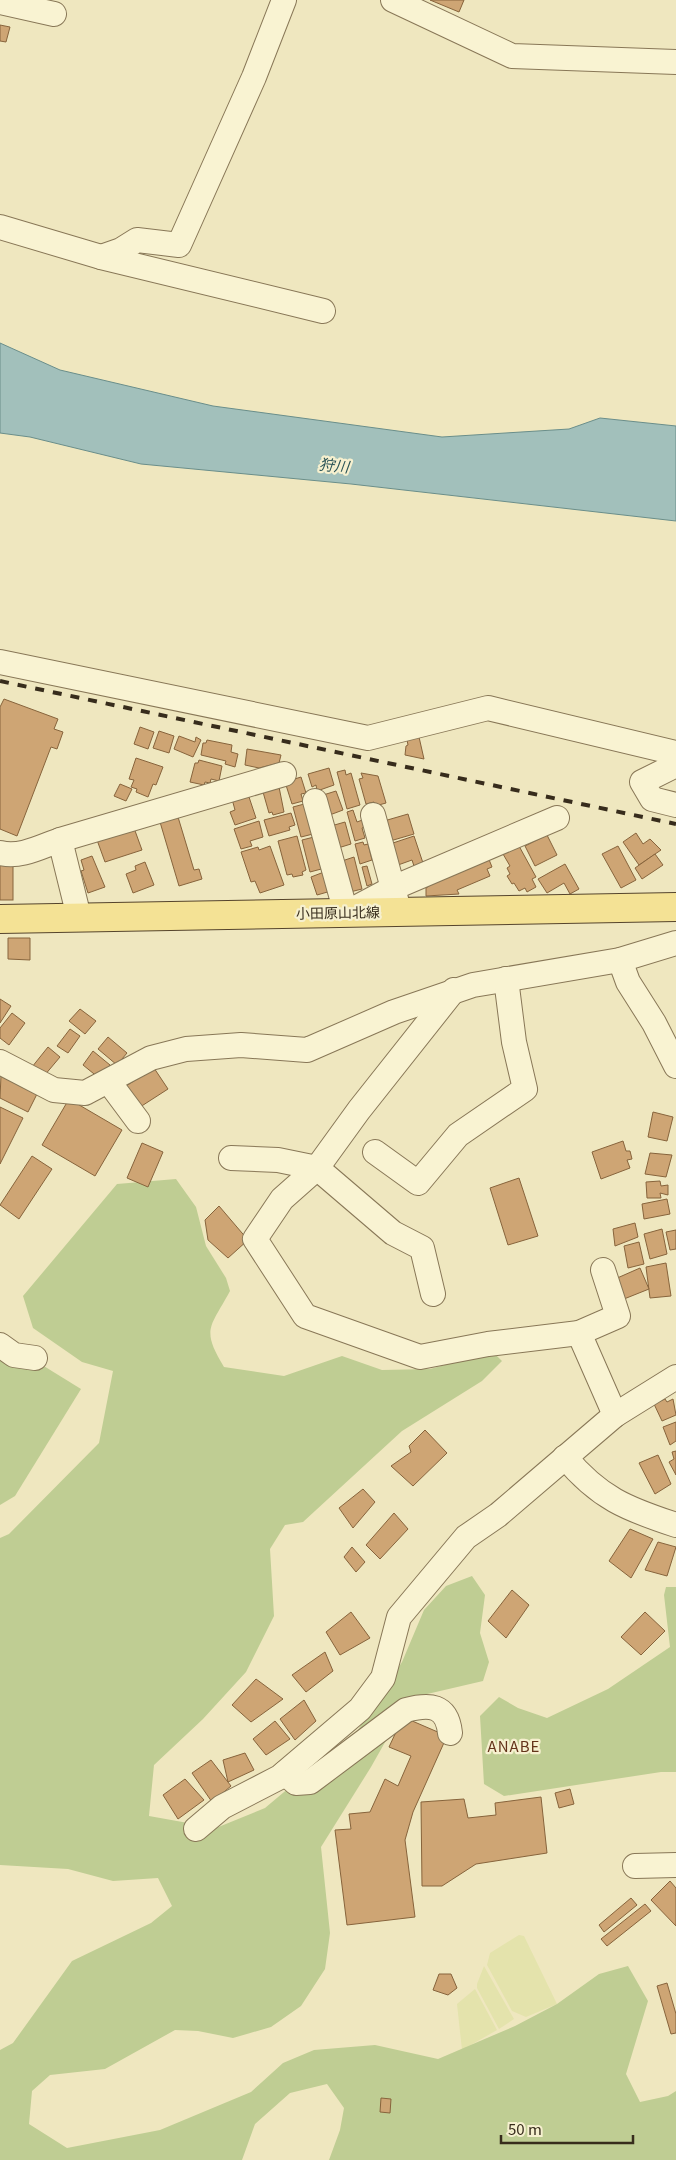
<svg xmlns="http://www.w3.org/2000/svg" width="676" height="2160" font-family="Georgia,'Noto Sans JP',serif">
<rect width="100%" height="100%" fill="#efe7bf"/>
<g fill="#e4e3ac">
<path d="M519,1935L524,1936L557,2004L526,2017L512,2011L487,1965L490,1953Z"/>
<path d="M484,1966L514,2019L499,2029L477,1988V1984Z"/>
<path d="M475,1989L497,2030L462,2050L457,2004Z"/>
</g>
<g fill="#bfcd93">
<path d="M176,1179L196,1207L206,1246L226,1278L230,1291C210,1328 201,1329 224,1367L284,1376L342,1356L382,1370L430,1369L493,1352L502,1361L482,1381L402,1431L303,1522L285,1525L270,1549L274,1616L246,1672L203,1719L154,1765L149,1816L216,1828L265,1808L358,1730L402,1662L424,1610L446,1586L472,1576L485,1595L480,1633L489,1662L483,1681L410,1698L371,1767L321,1847L330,1933L325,1969L301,2006L271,2027L233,2038L198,2031L175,2030L105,2069L50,2075L32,2091L29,2124L67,2148L160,2130L251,2092L283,2063L314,2050L375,2045L438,2059L515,2026L557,2004L599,1974L628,1966L648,2001L626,2074L640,2102L668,2096L676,2091V2160H329L340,2130L344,2108L327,2084L290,2093L255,2124L242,2160H0V2050L13,2043L72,1961L151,1923L172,1906L158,1878L113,1881L68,1869L0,1865V1538L9,1534L99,1443L113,1371L82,1362L33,1328L23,1296L117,1184Z"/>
<path d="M0,1339L81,1389L15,1496L0,1505Z"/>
<path d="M666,1587H676V1772H661L504,1796L484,1784L480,1716L499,1697L518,1708L547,1718L608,1689L670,1647L664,1595Z"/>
</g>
<path fill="#a2c0bb" stroke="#6a8e8a" d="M0,343L60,370L213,406L442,437L569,429L600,418L676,426V521L351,484L141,464L30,437L0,433Z"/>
<g fill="#cea574" stroke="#87643c">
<path d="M430,0H464L459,12Z"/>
<path d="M0,25L10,27L6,42L0,41Z"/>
<path d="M4,699L58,719L54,729L63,732L57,749L51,747L17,836L0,829V707Z"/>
<path d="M140,727L154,732L148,749L134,744Z"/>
<path d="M159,731L174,736L169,753L153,748Z"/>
<path d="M179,736L195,742L196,737L201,740L193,757L174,749Z"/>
<path d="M419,737L424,759L405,755L406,746L408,745L407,740Z"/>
<path d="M207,740L232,745L231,752L238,754L235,767L225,764L226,761L201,755L203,743H206Z"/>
<path d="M247,749L281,755L279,763L259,768L245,765Z"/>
<path d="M136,758L163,767L156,785L153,784L148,797L136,792L137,789L131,787L134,780L129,779Z"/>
<path d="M199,760L222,766L219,781L211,779L210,783L205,782L204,785L190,782L195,763H198Z"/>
<path d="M329,768L334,785L317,791L316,785L312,787L308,774Z"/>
<path d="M345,770L346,775L351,773L360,805L347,809L337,772Z"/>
<path d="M361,773L378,776L386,803L375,806L374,802L366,804L359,779L363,778Z"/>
<path d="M301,777L306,793L301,794L303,801L292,804L285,782Z"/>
<path d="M120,784L132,789L126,801L114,796Z"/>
<path d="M279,787L284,812L273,815L272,812L269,813L263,792Z"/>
<path d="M336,791L343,810L327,816L320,796Z"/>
<path d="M249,797L256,818L235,825L230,812L235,810L232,799Z"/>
<path d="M308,803L313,834L301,837L293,807Z"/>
<path d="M353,810L357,822L365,819L367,826L362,828L365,838L355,841L347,812Z"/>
<path d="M291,813L295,825L289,827L290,830L269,836L264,820Z"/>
<path d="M408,814L414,834L390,841L384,821Z"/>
<path d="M178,817L194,870L199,869L202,879L179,886L160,822Z"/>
<path d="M259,821L263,837L250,841L252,846L241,849L234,829Z"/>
<path d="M345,822L351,844L338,848L331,826Z"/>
<path d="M134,828L142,850L105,862L97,840Z"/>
<path d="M636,833L643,844L650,839L661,850L639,865L623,842Z"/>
<path d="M547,835L557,855L535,866L525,846Z"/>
<path d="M297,836L306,870L302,872L303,875L293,877L292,874L287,875L278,841Z"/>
<path d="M414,836L424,866L415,869L412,860L398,865L390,844Z"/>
<path d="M314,837L325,868L310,872L302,840Z"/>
<path d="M363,842L364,845L368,844L372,860L360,864L355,844Z"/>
<path d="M270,846L284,885L260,893L255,881L251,882L241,852L258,847L259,850Z"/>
<path d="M519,846L536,877L532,879L536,887L527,892L525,888L519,891L514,883L512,884L507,876L510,874L507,868L510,866L503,854Z"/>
<path d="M618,846L636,880L621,888L602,854Z"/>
<path d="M655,854L663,865L642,879L635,868Z"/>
<path d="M92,856L105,887L88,893L81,871L84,870L81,860Z"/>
<path d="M354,857L362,889L350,892L342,861Z"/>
<path d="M488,857L492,867L487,869L490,876L457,890L459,894L426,896V887H428L426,882L451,876L450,873Z"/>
<path d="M145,862L154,885L133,893L126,874L136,870L135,866Z"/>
<path d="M565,864L579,889L570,894L564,883L547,893L538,879Z"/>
<rect x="0" y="865" width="13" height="35"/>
<path d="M367,866L372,884L367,886L362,867Z"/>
<path d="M324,872L331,891L317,895L311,877Z"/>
<path d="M8,938H30V960L8,959Z"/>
<path d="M0,999L11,1006L0,1023Z"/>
<path d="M80,1009L96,1021L85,1034L69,1021Z"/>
<path d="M12,1013L25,1023L9,1045L0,1038V1028Z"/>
<path d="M70,1029L80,1036L68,1053L57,1046Z"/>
<path d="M108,1037L127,1053L117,1065L98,1049Z"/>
<path d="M48,1047L60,1057L44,1076L32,1067Z"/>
<path d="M93,1051L110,1065L99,1078L83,1065Z"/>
<path d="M154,1068L168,1089L137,1109L123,1088Z"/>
<path d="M1,1075L37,1094L28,1112L0,1098Z"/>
<path d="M69,1099L122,1130L95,1176L42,1145Z"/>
<path d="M0,1107L23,1118L0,1164Z"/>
<path d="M653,1112L673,1117L667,1141L648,1137Z"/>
<path d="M623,1141L626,1151H630L632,1159L627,1160L630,1168L601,1179L592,1152Z"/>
<path d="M142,1143L163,1152L148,1187L127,1178Z"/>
<path d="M650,1153L672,1155L666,1177L645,1174Z"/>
<path d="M32,1156L52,1169L19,1219L0,1205Z"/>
<path d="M519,1178L538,1236L508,1245L490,1188Z"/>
<path d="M660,1181L661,1186L668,1185V1195L660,1193L661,1198H647L646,1182Z"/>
<path d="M667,1199L670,1214L644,1219L642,1204Z"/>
<path d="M219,1206L248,1240L228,1258L208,1240L205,1220Z"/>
<path d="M635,1223L638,1237L615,1246L613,1229Z"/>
<path d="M662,1229L667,1254L650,1259L644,1234Z"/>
<path d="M676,1230V1249L670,1250L666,1232Z"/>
<path d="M639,1242L644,1264L628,1268L624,1246Z"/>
<path d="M666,1263L671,1296L650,1298L646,1267Z"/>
<path d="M640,1268L649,1289L624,1299L615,1279Z"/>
<path d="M665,1399L667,1402L673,1399L676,1415L662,1421L654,1404Z"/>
<path d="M676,1422V1441L670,1445L663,1427Z"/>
<path d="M425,1430L447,1453L413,1486L391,1466L411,1452L409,1446Z"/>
<path d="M676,1451V1475L669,1462L674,1459L672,1452Z"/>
<path d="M658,1455L671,1484L655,1494L639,1463Z"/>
<path d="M363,1489L375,1502L353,1528L339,1508Z"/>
<path d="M394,1513L408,1529L380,1559L366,1545Z"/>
<path d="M630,1529L653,1539L631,1578L609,1561Z"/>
<path d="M658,1542L676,1547L667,1576L645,1570Z"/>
<path d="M352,1547L365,1562L356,1572L344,1557Z"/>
<path d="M512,1590L529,1605L506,1638L488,1621Z"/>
<path d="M351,1612L370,1638L340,1655L326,1632Z"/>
<path d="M645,1612L665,1631L641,1655L621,1637Z"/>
<path d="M325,1652L333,1671L306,1692L292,1675Z"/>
<path d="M256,1679L283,1699L251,1722L232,1705Z"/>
<path d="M304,1700L316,1721L295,1740L280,1719Z"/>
<path d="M403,1717L447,1736L413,1812L405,1840L415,1917L347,1925L335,1830L351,1829L349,1814L370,1812L385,1779L398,1786L411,1756L389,1747Z"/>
<path d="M275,1721L290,1739L266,1755L253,1739Z"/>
<path d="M245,1753L254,1770L228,1782L223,1760Z"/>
<path d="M211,1760L231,1786L212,1802L192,1773Z"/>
<path d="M185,1779L204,1800L178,1819L163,1795Z"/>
<path d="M570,1789L574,1804L559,1808L555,1793Z"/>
<path d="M541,1797L547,1853L476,1864L442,1886H422L421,1802L464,1799L468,1818L496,1815L495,1803Z"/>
<path d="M670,1881L676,1888V1926L651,1900Z"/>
<path d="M631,1898L637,1905L604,1932L599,1925Z"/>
<path d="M645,1904L651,1911L607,1946L601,1939Z"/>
<path d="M439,1974H451L457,1988L448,1995L433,1990Z"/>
<path d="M667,1983L676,2014V2033L671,2034L657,1986Z"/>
<path d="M381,2098L391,2099L390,2113L380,2112Z"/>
</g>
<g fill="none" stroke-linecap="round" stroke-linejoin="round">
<defs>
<g id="minor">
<path d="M393,0L512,56L676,62"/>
<path d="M0,2L54,14"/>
<path d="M0,227L101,257L323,311"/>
<path d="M101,257L121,250L137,240L179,245L254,77L284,0"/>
<path d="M0,662L368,738L488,708L676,753"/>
<path d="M676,765L642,782L652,799L676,805"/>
<path d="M315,801L346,913L393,888L557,818"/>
<path d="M373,815L397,903"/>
<path d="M60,840L284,774"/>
<path d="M0,853C21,858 40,847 60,840L79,917"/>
<path d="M620,960L628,982L654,1023L676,1066"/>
<path d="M454,990L359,1110L317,1168L282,1199L255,1239L305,1316L420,1357L488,1344L579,1333L618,1316L603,1270"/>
<path d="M0,1062L54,1090L85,1093L151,1058L186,1049L241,1045L307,1050L394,1012L473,985L620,960L676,943"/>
<path d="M109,1082L138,1121"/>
<path d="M375,1152L418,1183L458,1135L525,1089L514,1042L506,979"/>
<path d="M231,1158L278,1160L317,1168L393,1233L422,1248L433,1294"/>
<path d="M579,1333L615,1415"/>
<path d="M0,1345L14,1355L35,1358"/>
<path d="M565,1457C599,1498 627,1509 676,1525"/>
<path d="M285,1773L296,1783L310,1782L406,1710C429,1704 447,1704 450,1733"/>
<path d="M196,1829L222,1807L280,1777L360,1709L383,1678L399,1617L466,1537L498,1515L615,1415L676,1377"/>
<path d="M635,1866L676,1865"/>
</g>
<path id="major" d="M0,919L676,907"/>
</defs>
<use href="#minor" stroke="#887757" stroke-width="26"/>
<use href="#major" stroke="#55442c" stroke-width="30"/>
<use href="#minor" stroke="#f9f3d2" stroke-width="24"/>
<use href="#major" stroke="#f4e295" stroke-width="28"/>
<path stroke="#372c1c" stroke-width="4" stroke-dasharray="9 9" stroke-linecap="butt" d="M0,681L676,824"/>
</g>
<g text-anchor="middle" stroke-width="4.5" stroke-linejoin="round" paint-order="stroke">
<g font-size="14" fill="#372c1c" stroke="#f6f0cf">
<text transform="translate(338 913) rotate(-1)" y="5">小田原山北線</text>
</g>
<g font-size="15" font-style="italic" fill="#2b5457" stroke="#f6f0cf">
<text transform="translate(334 466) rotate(6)" y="5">狩川</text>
</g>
<g font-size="15" letter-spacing="1" fill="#64331a" stroke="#f6f0cf">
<text x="514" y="1752">ANABE</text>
</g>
</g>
<path d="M501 2135v8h132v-8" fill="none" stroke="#372c1c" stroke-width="2.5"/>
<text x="508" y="2135" font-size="15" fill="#372c1c" stroke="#f6f0cf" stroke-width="4" paint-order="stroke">50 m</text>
</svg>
